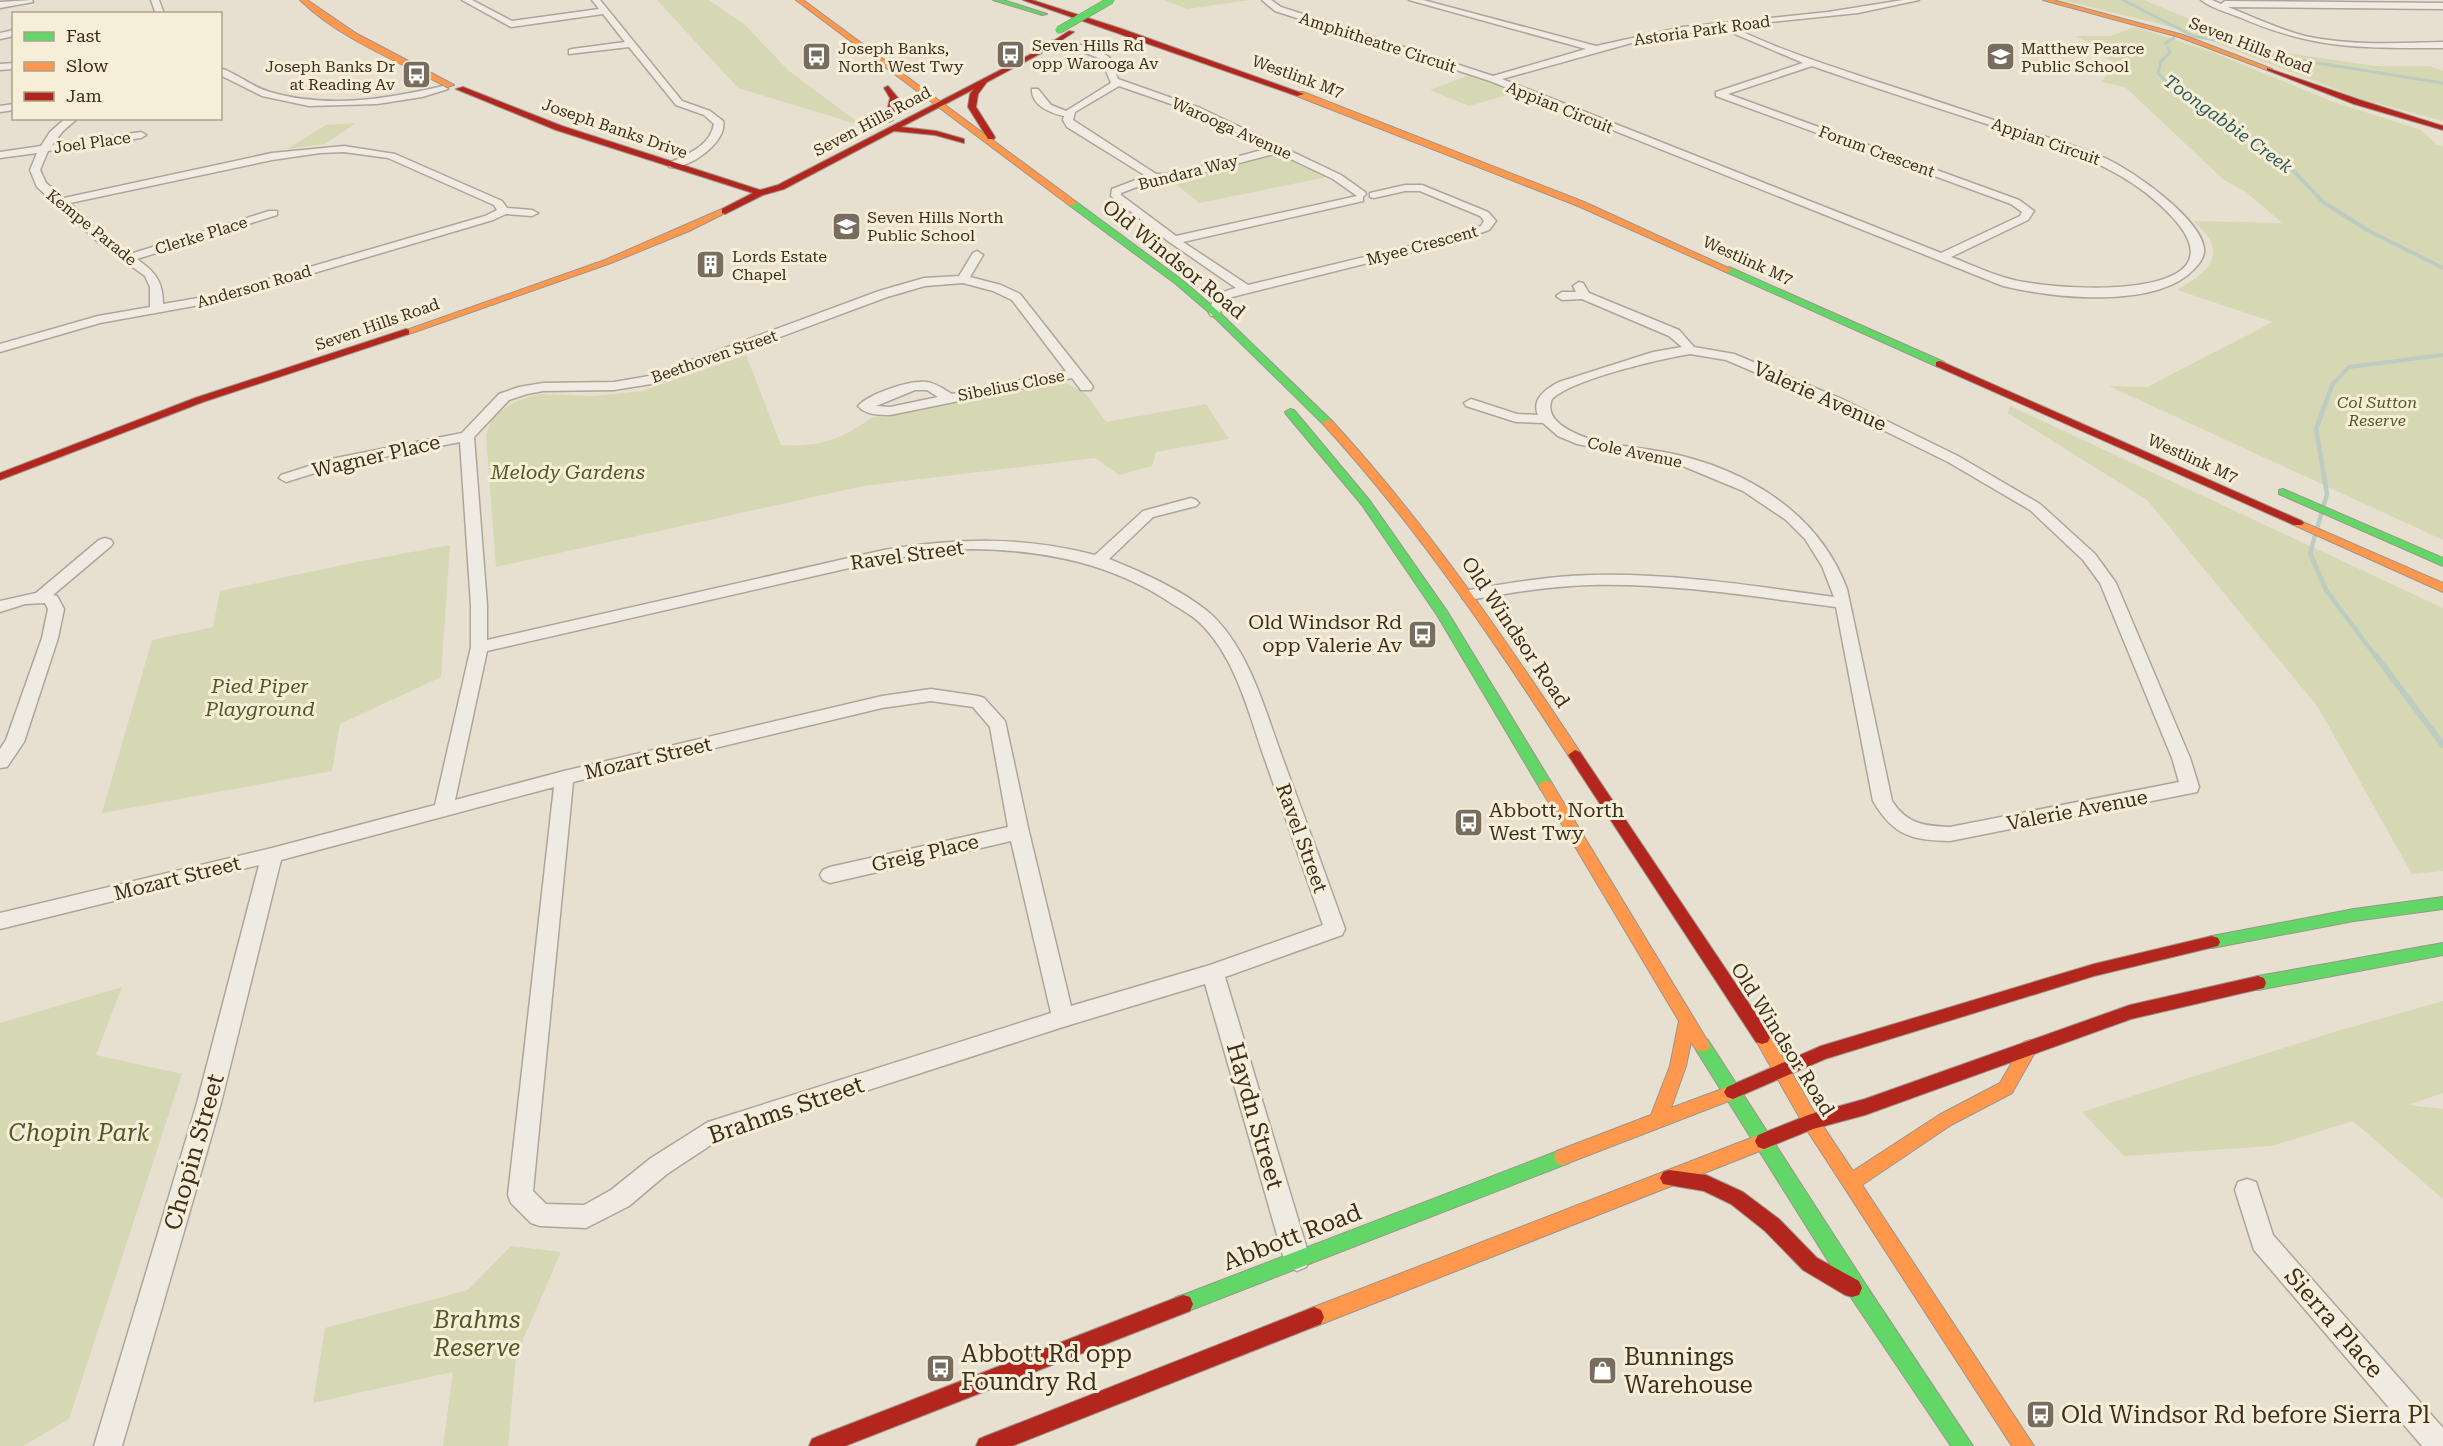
<svg xmlns="http://www.w3.org/2000/svg" width="2443" height="1446" font-family="'Roboto Serif',serif">
<rect width="100%" height="100%" fill="#e7e0d1"/>
<g fill="#d6d7b3">
<path d="M657,0H709L744,24L789,71L863,126L738,88Z"/>
<path d="M1164,0H1250L1187,9Z"/>
<path d="M2062,0H2144L2261,49L2375,66H2430L2443,71V121L2361,99L2204,38L2164,25Z"/>
<path d="M2135,27L2212,52L2331,101L2421,130L2437,145L2443,146V540L2109,386L2147,387L2273,322L2177,290C2193,280 2223,265 2210,240C2206,233 2199,227 2194,221L2282,223L2246,192L2224,180L2125,87L2101,82L2116,65L2088,42L2075,36H2110Z"/>
<path d="M1472,74L1518,92L1469,106L1430,90Z"/>
<path d="M356,123L325,144L287,149L326,125Z"/>
<path d="M1267,154L1282,155L1327,177L1199,203L1171,180Z"/>
<path d="M746,355L781,445C820,448 841,439 873,417L1066,383L1085,393L1106,422L1206,404L1229,439L1156,452L1152,466L1119,475L1095,458L863,486L496,567L486,435L493,416L515,402L538,394L593,396L642,391Z"/>
<path d="M2010,406L2443,608V871L2412,874L2318,707L2147,500L2008,413Z"/>
<path d="M450,545L441,677L340,724L332,771L102,813L152,640L213,627L220,591L352,563Z"/>
<path d="M122,987L96,1055L182,1074L69,1419L23,1446H0V1023Z"/>
<path d="M2443,1001V1093L2408,1105L2443,1109V1199L2353,1121L2272,1146L2124,1156L2082,1112L2334,1032Z"/>
<path d="M511,1246L561,1252L516,1356L508,1446H443L453,1372L313,1403L325,1328L468,1290Z"/>
</g>
<g fill="none" stroke-linecap="round" stroke-linejoin="round">
<g stroke="#bcccc2" stroke-width="3">
<path d="M2123,0L2193,36"/>
<path d="M2192,36L2227,42"/>
<path d="M2166,43L2174,38"/>
<path d="M2242,46L2280,57L2443,83"/>
<path d="M2168,48L2170,53L2161,61L2158,73L2169,84L2224,118L2293,170"/>
</g>
<g stroke="#bcccc2" stroke-width="4">
<path d="M2291,168L2323,202L2369,231L2443,268"/>
<path d="M2332,385L2349,367L2443,355"/>
</g>
<path stroke="#bcccc2" stroke-width="4.5" d="M2333,383L2316,429L2327,494L2310,553L2326,590L2377,658"/>
<path stroke="#bcccc2" stroke-width="6" d="M2376,656L2443,745"/>
<defs>
<g id="street">
<path d="M32,0L33,2L0,8V2Z"/>
<path d="M151,0H159L164,14H156Z"/>
<path d="M462,0H472L512,21L599,9L592,0H600L682,101L710,111L723,121C728,142 688,170 669,167V163C688,154 710,146 714,124L704,115L676,105L629,47L569,54V50L572,49L625,42L603,14L511,27Z"/>
<path d="M1262,0H1271L1281,7L1493,76L1586,49L1409,0H1423L1596,46L1683,27L1828,12L1903,0H1919L1858,13L1731,26C1776,49 1824,64 1872,80C1919,95 1967,111 2014,127C2046,137 2079,146 2109,160C2134,172 2200,218 2204,248C2205,256 2200,263 2195,268C2158,310 2052,298 2003,286L1490,81L1275,11ZM1721,28L1803,63L1716,92V96L2011,204L2022,212L2020,216L1941,253L1502,79L1635,42ZM1812,66C1872,87 1932,106 1993,126C2047,144 2101,158 2146,193C2275,296 2091,294 2024,282C1999,278 1975,266 1951,257L2028,220L2034,211L2019,200L1728,94Z"/>
<path d="M2201,0H2212L2221,4L2225,1L2443,3V9L2228,7C2253,17 2278,29 2305,36C2350,46 2397,43 2443,42V48C2363,48 2314,50 2239,17C2226,12 2211,8 2201,0Z"/>
<path d="M14,30V36L0,39V33Z"/>
<path d="M1052,41C1073,43 1099,45 1114,62L1112,64L1118,79L1200,108L1341,175L1365,192L1366,194L1363,197V201L1183,242L1248,285L1456,235L1481,226L1484,221L1480,216L1420,191H1405L1374,198L1370,197V193L1405,185H1422L1488,212L1496,221L1489,230L1464,239L1232,297L1223,303L1219,316H1211L1209,313C1212,297 1220,292 1236,288L1168,241L1111,196L1112,189L1146,176L1067,127L1063,120L1064,116C1050,113 1031,105 1032,89H1038L1051,105L1066,111L1111,83L1101,59L1081,51L1049,46L1048,44ZM1119,86L1194,112L1269,148L1174,174H1156L1073,120L1075,112ZM1278,153L1333,179L1357,196L1176,236L1121,195V193L1155,180H1174Z"/>
<path d="M14,63V69L0,70V64Z"/>
<path d="M220,68C238,74 252,87 270,92C327,109 387,99 443,86L448,89L422,97L377,104L309,106L262,96L220,75Z"/>
<path d="M14,104V110L0,112V106Z"/>
<path d="M66,118H78L63,131L52,145L141,132L146,135L141,138L48,151L40,170L46,183L64,198L272,153L344,146L395,154L502,201L507,208L532,210L538,213L532,216L506,214L493,220L216,302L100,323L0,352V344L98,316L150,307V287L145,276L98,242L37,187L30,170L37,153L0,158V152L41,146L50,132ZM344,152L388,158L494,205L497,210L485,216L210,296L163,304C163,281 155,272 137,259L277,215V211H269L130,254L106,238L70,203L272,160L320,153Z"/>
<path d="M977,251L983,255L970,277L1001,285L1020,294L1091,384L1093,387L1091,390H1081L1072,378L890,415C878,415 866,415 858,406C869,394 909,380 926,382C936,383 943,389 952,394L1066,371L1012,300L993,291L963,283L925,286L887,297L657,383L614,390L543,391L527,394L509,400L474,437L487,605V640L884,550C958,538 1022,536 1095,555L1143,511L1191,498L1196,500L1199,503L1196,506L1153,517L1109,559C1142,572 1191,594 1216,619C1252,657 1266,714 1284,762C1305,818 1325,873 1345,929L1342,935L1225,977L1310,1259L1306,1267L1297,1271L1288,1267L1284,1259L1205,984L1063,1027L723,1137L667,1174L629,1206L586,1228L540,1226L531,1223L511,1203L508,1195L554,787L281,860L221,1103L122,1446H94L197,1103L259,865L0,929V913L272,848L435,805L471,647V605L460,442L334,467L286,482L279,478L281,475L331,459L462,433L499,394L519,387L543,383L614,382L649,376L879,291L924,278L959,276L973,253ZM915,390H927L938,397L890,407L876,406ZM971,549C1044,550 1112,563 1174,605C1184,611 1195,617 1203,626C1236,660 1249,714 1264,757C1284,813 1303,869 1323,925L1210,965L1071,1006L1029,832L1005,721L984,698L978,696L931,689L882,696L564,771L455,800L487,651L884,560L939,551ZM931,701L973,707L990,727L1008,827L830,867L823,870L820,875L823,880L830,883L1011,841L1051,1013L708,1122L651,1158L611,1190L584,1205L546,1204L533,1191L573,782L882,708Z"/>
<path d="M1579,282L1583,283L1589,293L1679,330L1694,347L1734,354L1844,400L1958,456L2040,504L2095,554L2116,583L2190,758L2199,787L2197,792L1950,841C1911,840 1894,836 1873,801L1836,607C1755,597 1673,583 1591,585C1550,586 1509,593 1469,600L1463,599L1461,595L1469,590C1510,583 1550,576 1592,575C1673,573 1754,586 1834,597L1822,566L1805,539L1786,520L1743,491L1678,464L1577,444L1558,436L1543,423L1516,422L1466,406L1464,403L1471,399L1517,414L1538,415C1531,399 1547,388 1559,382L1653,352L1682,347L1669,336L1582,299L1562,300L1556,296L1562,292H1576L1573,286ZM1690,354L1726,360L1834,406L1948,462L2030,510L2083,560L2100,583L2172,758L2179,782L1950,827C1924,826 1907,824 1892,801L1847,589C1819,513 1746,469 1669,453C1642,448 1613,446 1587,438C1571,432 1543,420 1552,399C1573,379 1660,359 1690,354Z"/>
<path d="M105,538L111,540L113,543L111,546L53,595L57,596L64,609L58,638L24,742L7,767L0,768V749L6,740L42,638L48,609L45,603L25,604L0,612V601L36,593L99,540Z"/>
<path d="M2247,1179L2256,1182L2273,1235L2443,1428V1446H2422L2254,1250L2235,1190L2238,1182Z"/>
</g>
<g id="fast">
<path d="M993,0H1003L1047,14L1042,15Z"/>
<path d="M1069,201H1075L1182,280L1218,311L1332,421V425H1324L1212,315L1176,284L1069,205Z"/>
<path d="M1729,267L1944,362L1945,364L1940,367L1936,366L1726,272L1725,270Z"/>
<path d="M1290,409L1294,410L1370,501L1447,611L1551,782L1553,786L1551,790H1541L1437,615L1362,505L1286,414L1285,412Z"/>
<path d="M2283,489L2443,558V566L2279,494V490Z"/>
<path d="M2443,897V909L2354,921L2212,948L2206,946L2204,942L2206,938L2212,936L2354,909Z"/>
<path d="M2443,943V955L2258,990L2252,988L2250,983L2252,978L2258,976Z"/>
<path d="M1702,1038L1708,1040L1866,1285L1973,1446H1951L1852,1299L1696,1050L1694,1045L1696,1040Z"/>
<path d="M1563,1149L1569,1151L1572,1157L1569,1163L1183,1313L1176,1311L1173,1304L1176,1297L1183,1295Z"/>
</g>
<g id="slow">
<path d="M300,0H307L357,34L454,85L447,87C398,61 340,39 300,0Z"/>
<path d="M796,0H803L1075,201V205H1069Z"/>
<path d="M2043,0H2053L2183,35L2272,69L2267,70L2179,37Z"/>
<path d="M1297,92H1303L1584,202L1733,270L1726,272L1578,206L1297,96Z"/>
<path d="M722,209L729,211L689,231L611,263L409,334L401,332L605,260Z"/>
<path d="M1328,420L1332,421C1426,523 1503,636 1580,752L1582,755L1580,758H1570C1495,642 1418,528 1324,425V421Z"/>
<path d="M2298,520L2443,583V592L2294,525V521Z"/>
<path d="M1546,781L1551,782L1710,1045L1708,1050C1698,1053 1696,1050 1691,1042L1686,1066L1671,1108L1733,1085L1739,1087L1742,1092L1739,1097L1563,1165L1557,1163L1554,1157L1557,1151L1651,1115L1670,1066L1679,1021L1539,786L1541,782Z"/>
<path d="M1762,1030L1768,1032L1817,1117L1853,1171L1939,1115L2000,1083L2024,1042L2030,1040L2036,1042L2038,1047L2012,1093L1951,1125L1862,1185L2034,1446H2012L1805,1127L1754,1037L1756,1032Z"/>
<path d="M1764,1133L1770,1135L1773,1141L1770,1147L1314,1327L1307,1324L1304,1317L1307,1310L1314,1307Z"/>
</g>
<g id="jam">
<path d="M1023,0H1032L1122,29L1304,94L1297,96Z"/>
<path d="M1069,31L1074,32L1045,51L987,82L978,94L976,107L995,137L994,139H988L968,107L970,94L974,89L901,127L936,131L964,139V143L935,135L894,131L784,189L763,195L725,214L722,213V209L753,193L556,130L456,89L463,87L562,126L760,190L778,185L1041,49Z"/>
<path d="M2267,68L2360,100L2443,126V130L2354,104L2267,70Z"/>
<path d="M888,86L898,98L893,120L889,122L885,120L890,98L884,88Z"/>
<path d="M406,329L409,330V334L203,402L0,480V473L195,398Z"/>
<path d="M1940,361L2302,521L2304,523L2302,525H2294L1936,366V362Z"/>
<path d="M1575,750L1580,752L1768,1032L1770,1037L1768,1042L1762,1044L1756,1042L1570,758L1568,755Z"/>
<path d="M2212,936L2218,938L2220,942L2218,946L2094,976L1825,1059L1733,1099L1727,1097L1724,1092L1727,1087L1821,1046L2094,964Z"/>
<path d="M2258,976L2264,978L2266,983L2264,988L2131,1019L1865,1115L1813,1129L1764,1149L1758,1147L1755,1141L1758,1135L1811,1114L1865,1099L2130,1005Z"/>
<path d="M1669,1170L1706,1175L1743,1192L1779,1219L1817,1258L1859,1281L1862,1288L1859,1295L1852,1297L1845,1295L1803,1270L1765,1231L1731,1204L1704,1191L1663,1184L1660,1178L1663,1172Z"/>
<path d="M1183,1295L1190,1297L1193,1304L1190,1311L845,1446H809L812,1439L819,1436Z"/>
<path d="M1314,1307L1321,1310L1324,1317L1321,1324L1012,1446H976L979,1439L986,1436Z"/>
</g>
</defs>
<use href="#street" stroke="#ada599" stroke-width="3"/>
<use href="#fast" stroke="#9c958a" stroke-width="2"/>
<use href="#slow" stroke="#9c958a" stroke-width="2"/>
<use href="#jam" stroke="#9c958a" stroke-width="2"/>
<use href="#street" fill="#efebe3" fill-rule="evenodd"/>
<use href="#fast" fill="#63d668" fill-rule="evenodd"/>
<use href="#slow" fill="#ff974d" fill-rule="evenodd"/>
<use href="#jam" fill="#b3261e" fill-rule="evenodd"/>
<defs>
<path id="fast-bridge" d="M1059,30L1111,0"/>
</defs>
<use href="#fast-bridge" stroke="#928b80" stroke-width="8" stroke-linecap="butt"/>
<use href="#fast-bridge" stroke="#63d668" stroke-width="7"/>
</g>
<defs>
<symbol id="bus-square" viewBox="-11 -11 22 22"><rect x="-9" y="-9" width="18" height="18" rx="4" fill="#786c5e" stroke="#f7eed8"/><path d="M-5-6H5V4H4V6H2V4H-2V6H-4V4H-5ZM-3.5-4V0h7V-4ZM-3.5 1.2v1.5H-2V1.2ZM2 1.2v1.5H3.5V1.2Z" fill="#fff"/></symbol>
<symbol id="school-square" viewBox="-11 -11 22 22"><rect x="-9" y="-9" width="18" height="18" rx="4" fill="#786c5e" stroke="#f7eed8"/><path d="M0-5L7-2L0 1L-7-2ZM-4 1L0 2.5L4 1V4Q0 6-4 4Z" fill="#fff"/></symbol>
<symbol id="building-square" viewBox="-11 -11 22 22"><rect x="-9" y="-9" width="18" height="18" rx="4" fill="#786c5e" stroke="#f7eed8"/><path d="M-4-6H4V6H1V3H-1V6H-4ZM-2.5-4.3h1.7v1.8h-1.7ZM.8-4.3h1.7v1.8H.8ZM-2.5-1h1.7V.8h-1.7ZM.8-1h1.7V.8H.8Z" fill="#fff"/></symbol>
<symbol id="shop-square" viewBox="-11 -11 22 22"><rect x="-9" y="-9" width="18" height="18" rx="4" fill="#786c5e" stroke="#f7eed8"/><path d="M-5-2.5h2.3a2.7 3.5 0 0 1 5.4 0H5L5.5 6h-11ZM-1.5-2.5h3a1.5 2.3 0 0 0-3 0Z" fill="#fff"/></symbol>
</defs>
<g fill-rule="evenodd">
<use href="#bus-square" x="994" y="38" width="33" height="33"/>
<use href="#bus-square" x="800" y="40" width="33" height="33"/>
<use href="#school-square" x="1984" y="40" width="33" height="33"/>
<use href="#bus-square" x="400" y="58" width="33" height="33"/>
<use href="#school-square" x="830" y="210" width="33" height="33"/>
<use href="#building-square" x="694" y="248" width="33" height="33"/>
<use href="#bus-square" x="1406" y="618" width="33" height="33"/>
<use href="#bus-square" x="1452" y="806" width="33" height="33"/>
<use href="#bus-square" x="924" y="1352" width="33" height="33"/>
<use href="#shop-square" x="1586" y="1354" width="33" height="33"/>
<use href="#bus-square" x="2024" y="1398" width="33" height="33"/>
</g>
<g text-anchor="middle" stroke-width="6" stroke-linejoin="round" paint-order="stroke">
<g font-size="16" fill="#3d2e20" stroke="#f7eed8">
<text transform="translate(1702 30) rotate(-8)" y="6">Astoria Park Road</text>
<text transform="translate(1378 42) rotate(18)" y="6">Amphitheatre Circuit</text>
<text transform="translate(2251 45) rotate(21)" y="6">Seven Hills Road</text>
<text transform="translate(1298 76) rotate(20)" y="6">Westlink M7</text>
<text transform="translate(1560 107) rotate(22)" y="6">Appian Circuit</text>
<text transform="translate(872 121) rotate(-28)" y="6">Seven Hills Road</text>
<text transform="translate(615 128) rotate(19)" y="6">Joseph Banks Drive</text>
<text transform="translate(1232 128) rotate(24)" y="6">Warooga Avenue</text>
<text transform="translate(2046 141) rotate(19)" y="6">Appian Circuit</text>
<text transform="translate(92 142) rotate(-8)" y="6">Joel Place</text>
<text transform="translate(1877 151) rotate(20)" y="6">Forum Crescent</text>
<text transform="translate(1188 172) rotate(-14)" y="6">Bundara Way</text>
<text transform="translate(92 227) rotate(39)" y="6">Kempe Parade</text>
<text transform="translate(201 235) rotate(-17)" y="6">Clerke Place</text>
<text transform="translate(1422 245) rotate(-15)" y="6">Myee Crescent</text>
<text transform="translate(1748 260) rotate(24)" y="6">Westlink M7</text>
<text transform="translate(254 286) rotate(-16)" y="6">Anderson Road</text>
<text transform="translate(377 324) rotate(-19)" y="6">Seven Hills Road</text>
<text transform="translate(714 356) rotate(-19)" y="6">Beethoven Street</text>
<text transform="translate(1011 385) rotate(-11)" y="6">Sibelius Close</text>
<text transform="translate(1635 452) rotate(12)" y="6">Cole Avenue</text>
<text transform="translate(2193 458) rotate(24)" y="6">Westlink M7</text>
</g>
<g font-size="16" fill="#3d2e20" stroke="#f7eed8" text-anchor="start">
<text x="1032" y="51">Seven Hills Rd<tspan x="1032" dy="18">opp Warooga Av</tspan></text>
<text x="838" y="54">Joseph Banks,<tspan x="838" dy="18">North West Twy</tspan></text>
<text x="2021" y="54">Matthew Pearce<tspan x="2021" dy="18">Public School</tspan></text>
<text x="395" y="72" text-anchor="end">Joseph Banks Dr<tspan x="395" dy="18">at Reading Av</tspan></text>
<text x="867" y="223">Seven Hills North<tspan x="867" dy="18">Public School</tspan></text>
<text x="732" y="262">Lords Estate<tspan x="732" dy="18">Chapel</tspan></text>
</g>
<g font-size="16" font-style="italic" fill="#4d5a26" stroke="#f7eed8">
<text x="2377" y="408">Col Sutton<tspan x="2377" dy="18">Reserve</tspan></text>
</g>
<g font-size="18" font-style="italic" fill="#2f5d5a" stroke="#f7eed8">
<text transform="translate(2228 124) rotate(36)" y="6">Toongabbie Creek</text>
</g>
<g font-size="20" fill="#3d2e20" stroke="#f7eed8">
<text transform="translate(1174 259) rotate(39)" y="7">Old Windsor Road</text>
<text transform="translate(1820 396) rotate(24)" y="7">Valerie Avenue</text>
<text transform="translate(376 456) rotate(-13)" y="7">Wagner Place</text>
<text transform="translate(907 555) rotate(-8)" y="7">Ravel Street</text>
<text transform="translate(1516 632) rotate(56)" y="7">Old Windsor Road</text>
<text transform="translate(648 758) rotate(-13)" y="7">Mozart Street</text>
<text transform="translate(2077 810) rotate(-11)" y="7">Valerie Avenue</text>
<text transform="translate(1302 838) rotate(70)" y="7">Ravel Street</text>
<text transform="translate(925 853) rotate(-13)" y="7">Greig Place</text>
<text transform="translate(177 878) rotate(-14)" y="7">Mozart Street</text>
<text transform="translate(1783 1039) rotate(58)" y="7">Old Windsor Road</text>
</g>
<g font-size="20" font-style="italic" fill="#4d5a26" stroke="#f7eed8">
<text x="568" y="479">Melody Gardens</text>
<text x="260" y="693">Pied Piper<tspan x="260" dy="23">Playground</tspan></text>
</g>
<g font-size="20" fill="#3d2e20" stroke="#f7eed8" text-anchor="end">
<text x="1402" y="629">Old Windsor Rd<tspan x="1402" dy="23">opp Valerie Av</tspan></text>
<text x="1489" y="817" text-anchor="start">Abbott, North<tspan x="1489" dy="23">West Twy</tspan></text>
</g>
<g font-size="24" fill="#3d2e20" stroke="#f7eed8">
<text transform="translate(786 1110) rotate(-19)" y="8">Brahms Street</text>
<text transform="translate(1255 1116) rotate(74)" y="8">Haydn Street</text>
<text transform="translate(194 1152) rotate(-74)" y="8">Chopin Street</text>
<text transform="translate(1292 1237) rotate(-21)" y="8">Abbott Road</text>
<text transform="translate(2334 1323) rotate(49)" y="8">Sierra Place</text>
</g>
<g font-size="24" font-style="italic" fill="#4d5a26" stroke="#f7eed8">
<text x="79" y="1141">Chopin Park</text>
<text x="477" y="1328">Brahms<tspan x="477" dy="28">Reserve</tspan></text>
</g>
<g font-size="24" fill="#3d2e20" stroke="#f7eed8" text-anchor="start">
<text x="961" y="1362">Abbott Rd opp<tspan x="961" dy="28">Foundry Rd</tspan></text>
<text x="1624" y="1365">Bunnings<tspan x="1624" dy="28">Warehouse</tspan></text>
<text x="2061" y="1423">Old Windsor Rd before Sierra Pl</text>
</g>
</g>
<rect x="12" y="12" width="210" height="108" fill="#f7eed8" stroke="#ada18e" stroke-width="1.5"/>
<rect x="24" y="32" width="30" height="9" fill="#63d668" stroke="#ada18e" stroke-width="1.5"/>
<text x="66" y="42" font-size="18" fill="#3d2e20">Fast</text>
<rect x="24" y="62" width="30" height="9" fill="#ff974d" stroke="#ada18e" stroke-width="1.5"/>
<text x="66" y="72" font-size="18" fill="#3d2e20">Slow</text>
<rect x="24" y="92" width="30" height="9" fill="#b3261e" stroke="#ada18e" stroke-width="1.5"/>
<text x="66" y="102" font-size="18" fill="#3d2e20">Jam</text>
</svg>
